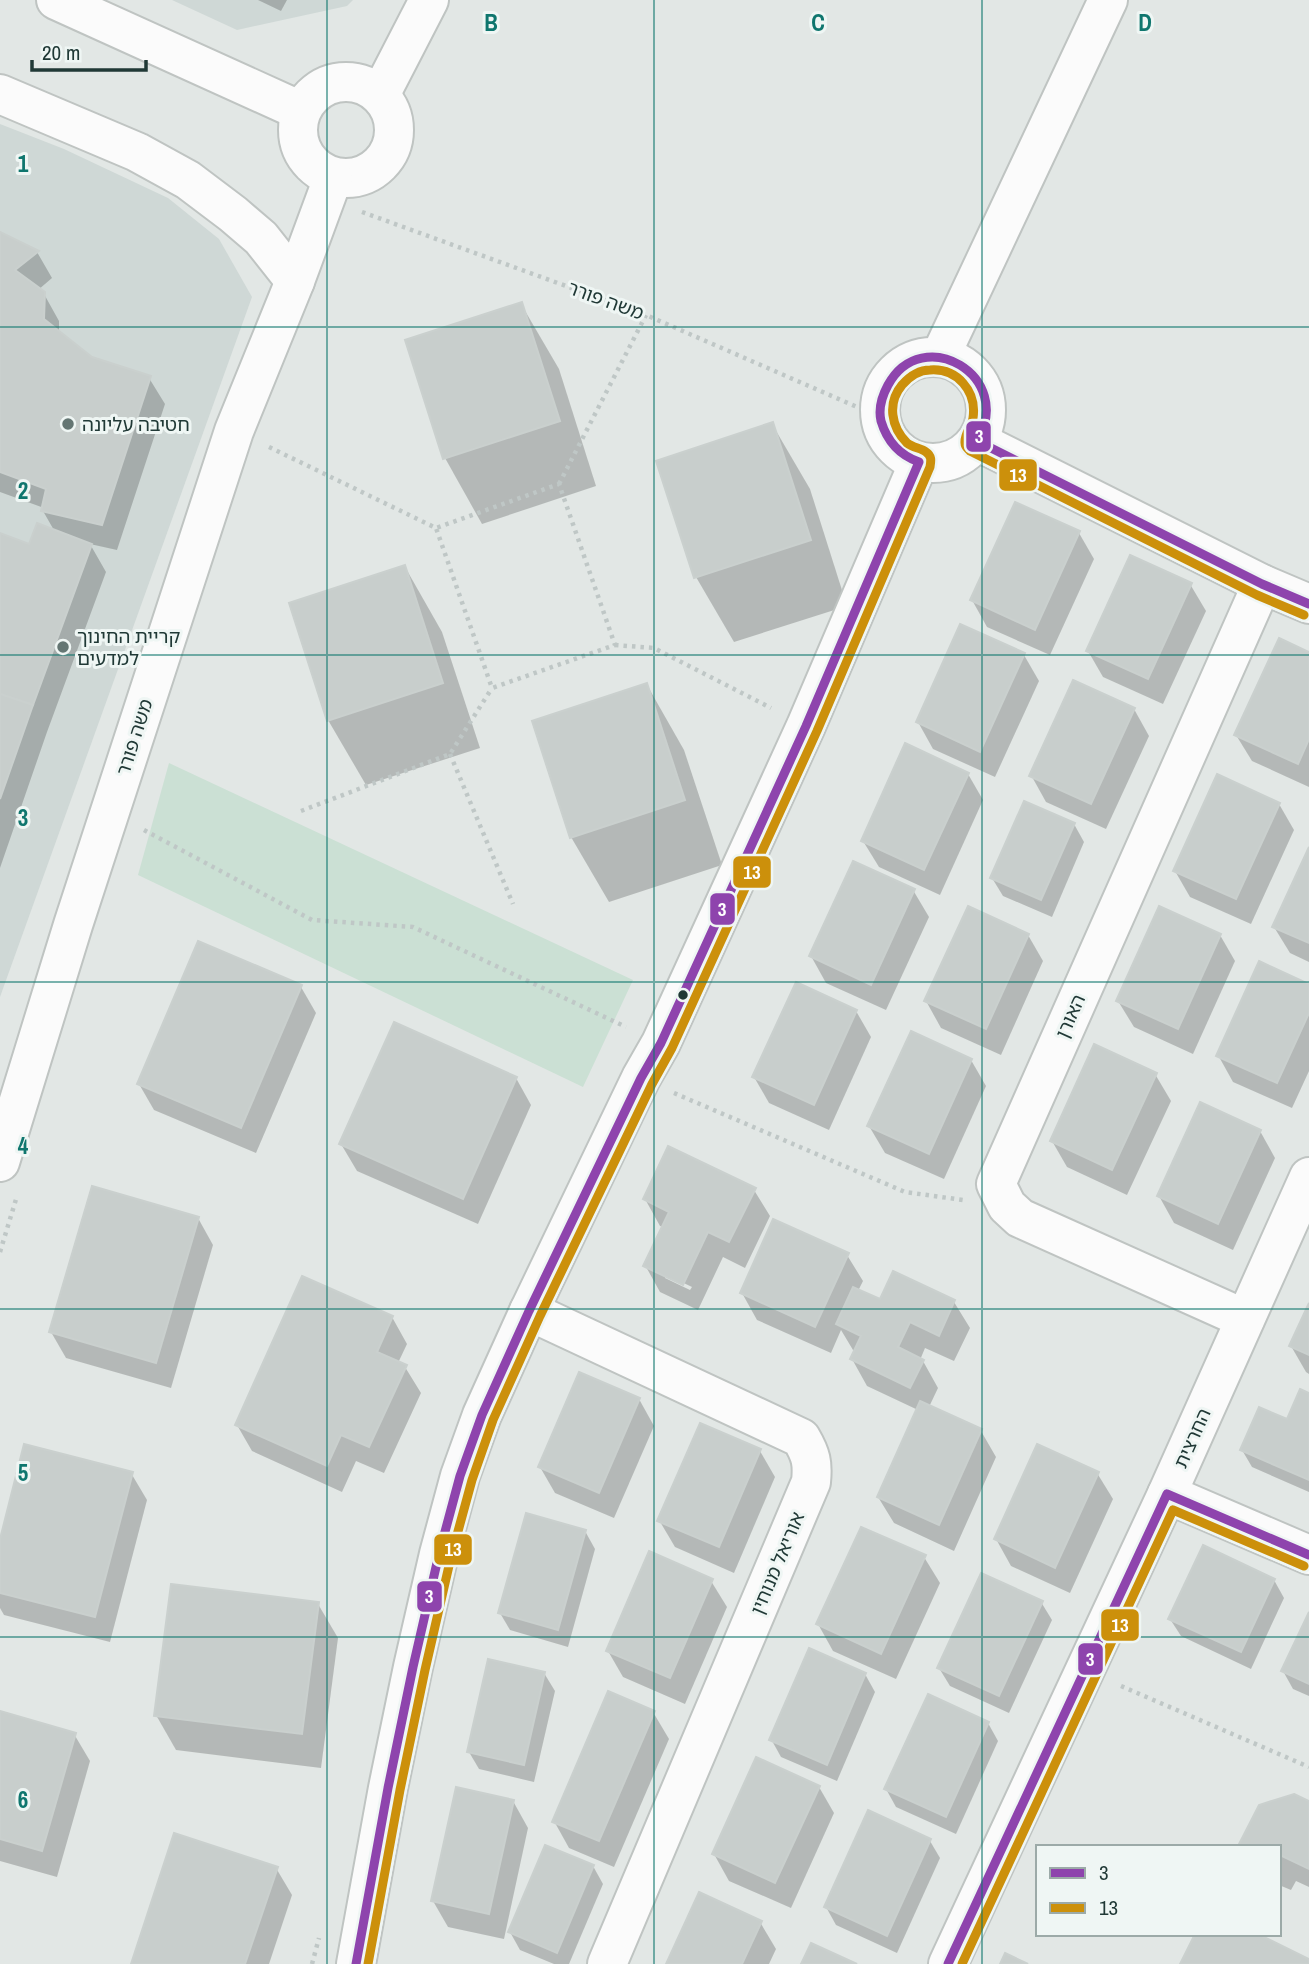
<svg xmlns="http://www.w3.org/2000/svg" width="1309" height="1964" font-family="'Archivo Narrow','Noto Sans Hebrew',sans-serif">
<rect width="100%" height="100%" fill="#e2e7e5"/>
<g fill="#cfd8d6">
<path d="M172,0H353L347,6L237,30Z"/>
<path d="M0,124L64,149L168,198L219,239L252,297L0,997Z"/>
</g>
<path fill="#cbe0d4" d="M169,763L633,980L583,1087L138,875Z"/>
<g fill="#0003" fill-rule="evenodd">
<path d="M258,0H287L281,11Z"/>
<path d="M0,234L37,252L52,278L38,290L44,294L59,321V333L92,359L149,378L165,404L117,550L90,544L106,572L47,732L0,868V535L30,546L55,532L43,511L44,508L0,492Z"/>
<path d="M521,304L559,369L596,486L482,524L445,458Z"/>
<path d="M772,424L810,489L847,606L734,642L696,577Z"/>
<path d="M1079,533L1094,559L1050,655L987,627L972,600Z"/>
<path d="M405,567L442,632L480,748L366,785L328,720Z"/>
<path d="M1190,584L1206,611L1163,704L1103,677L1088,651Z"/>
<path d="M1309,654V787L1252,761L1236,735Z"/>
<path d="M1024,655L1039,681L995,777L933,749L918,722Z"/>
<path d="M647,685L684,750L722,865L609,902L571,837Z"/>
<path d="M1134,709L1149,736L1106,829L1046,802L1031,775Z"/>
<path d="M968,774L983,800L940,895L879,867L863,841Z"/>
<path d="M1279,804L1294,830L1251,924L1190,897L1175,871Z"/>
<path d="M1074,824L1084,842L1052,917L1003,896L992,878Z"/>
<path d="M1309,852V962L1290,953L1274,927Z"/>
<path d="M913,890L929,917L886,1010L826,983L811,956Z"/>
<path d="M1028,935L1043,961L1001,1055L941,1028L926,1001Z"/>
<path d="M1220,935L1235,961L1193,1054L1134,1027L1118,1001Z"/>
<path d="M1309,986V1071L1292,1108L1233,1082L1218,1055Z"/>
<path d="M301,987L316,1013L256,1153L154,1110L139,1084Z"/>
<path d="M856,1011L871,1037L829,1130L769,1103L754,1077Z"/>
<path d="M971,1060L986,1086L944,1179L885,1153L869,1126Z"/>
<path d="M1155,1074L1171,1101L1127,1195L1067,1167L1052,1141Z"/>
<path d="M516,1078L531,1105L478,1224L357,1171L341,1144Z"/>
<path d="M1260,1131L1275,1158L1233,1250L1174,1223L1159,1196Z"/>
<path d="M754,1190L770,1216L745,1268L723,1257L698,1310L660,1292L645,1265L663,1227L660,1226L645,1199ZM665,1274L692,1287L690,1290L665,1278Z"/>
<path d="M198,1218L213,1245L171,1388L66,1358L51,1332Z"/>
<path d="M847,1255L863,1281L858,1291L880,1301L894,1273L954,1302L970,1328L954,1361L925,1348L920,1360L923,1361L938,1388L929,1407L981,1431L996,1457L954,1551L894,1523L878,1497L918,1410L867,1386L852,1359L855,1351L853,1350L841,1330L831,1353L757,1320L742,1293Z"/>
<path d="M1309,1307V1374L1306,1372L1291,1346Z"/>
<path d="M392,1317L407,1344L398,1363L405,1367L421,1393L384,1473L356,1461L342,1492L252,1451L237,1425Z"/>
<path d="M1309,1395V1492L1252,1467L1242,1450L1288,1421Z"/>
<path d="M639,1399L654,1426L614,1518L555,1493L540,1467Z"/>
<path d="M760,1451L775,1477L734,1573L675,1547L659,1520Z"/>
<path d="M131,1473L147,1500L110,1642L4,1615L0,1608V1546Z"/>
<path d="M1097,1473L1113,1499L1070,1593L1011,1566L996,1539Z"/>
<path d="M585,1531L595,1549L568,1647L510,1630L500,1613Z"/>
<path d="M924,1557L940,1583L896,1679L833,1651L818,1624Z"/>
<path d="M1274,1580L1284,1598L1251,1669L1181,1636L1170,1619Z"/>
<path d="M711,1581L727,1607L685,1704L623,1677L608,1651Z"/>
<path d="M1041,1602L1052,1620L1009,1713L950,1686L939,1668Z"/>
<path d="M318,1604L338,1638L321,1768L176,1750L156,1715Z"/>
<path d="M1309,1616V1696L1293,1689L1283,1671Z"/>
<path d="M544,1673L555,1691L534,1782L479,1769L469,1752Z"/>
<path d="M865,1674L875,1692L837,1781L781,1757L771,1739Z"/>
<path d="M653,1712L669,1739L614,1867L569,1848L554,1821Z"/>
<path d="M0,1713L74,1734L90,1761L57,1877L0,1861Z"/>
<path d="M988,1723L998,1741L956,1834L896,1807L886,1789Z"/>
<path d="M819,1787L834,1813L791,1908L729,1881L714,1854Z"/>
<path d="M513,1801L528,1828L504,1939L448,1927L433,1901Z"/>
<path d="M1309,1803V1887L1296,1881L1291,1890L1279,1885V1847L1240,1846L1260,1806Z"/>
<path d="M930,1841L940,1858L897,1953L836,1925L826,1907Z"/>
<path d="M593,1866L603,1884L569,1964H554L520,1950L510,1932Z"/>
<path d="M276,1868L292,1895L269,1964H133Z"/>
<path d="M760,1922L776,1949L769,1964H668Z"/>
</g>
<g fill="#c8cecc" stroke="#cad0ce" stroke-width="2">
<path d="M0,232L39,251L15,270L45,292L44,319L92,357L151,376L102,525L41,511L46,489L0,472Z"/>
<path d="M522,302L560,421L443,459L405,340Z"/>
<path d="M773,422L811,540L694,578L656,461Z"/>
<path d="M1015,502L1080,531L1035,630L970,600Z"/>
<path d="M37,523L92,544L33,705L0,694V533L29,544Z"/>
<path d="M1130,555L1192,583L1148,679L1086,651Z"/>
<path d="M405,565L443,683L327,721L289,603Z"/>
<path d="M960,624L1025,653L980,752L916,722Z"/>
<path d="M1279,638L1309,652V739L1298,764L1234,735Z"/>
<path d="M1073,680L1135,708L1091,804L1029,776Z"/>
<path d="M647,683L685,800L570,838L532,721Z"/>
<path d="M0,694L33,705L0,799Z"/>
<path d="M905,743L969,773L924,870L861,841Z"/>
<path d="M1217,774L1280,803L1236,899L1173,871Z"/>
<path d="M1024,801L1075,823L1041,900L990,878Z"/>
<path d="M1309,847V943L1272,927Z"/>
<path d="M853,861L915,889L871,985L809,956Z"/>
<path d="M968,906L1029,934L986,1029L924,1001Z"/>
<path d="M1159,906L1221,934L1178,1029L1116,1001Z"/>
<path d="M198,941L302,985L241,1128L137,1084Z"/>
<path d="M1259,961L1309,984V1013L1277,1083L1216,1056Z"/>
<path d="M796,982L857,1010L814,1105L752,1077Z"/>
<path d="M394,1022L517,1077L463,1199L339,1144Z"/>
<path d="M911,1031L972,1059L929,1154L867,1126Z"/>
<path d="M1094,1044L1157,1073L1112,1170L1050,1141Z"/>
<path d="M1200,1102L1261,1130L1218,1224L1157,1196Z"/>
<path d="M668,1146L756,1188L729,1242L708,1232L683,1285L643,1266L669,1212L643,1199Z"/>
<path d="M92,1186L199,1217L156,1363L49,1332Z"/>
<path d="M773,1219L849,1253L815,1327L740,1293Z"/>
<path d="M893,1271L955,1300L939,1336L910,1322L898,1347L924,1360L910,1388L850,1359L861,1336L836,1324L853,1287L880,1299Z"/>
<path d="M302,1276L393,1316L377,1352L407,1365L369,1447L341,1435L327,1466L235,1425Z"/>
<path d="M1309,1303V1355L1289,1346Z"/>
<path d="M579,1372L640,1398L599,1493L538,1467Z"/>
<path d="M1300,1389L1309,1393V1480L1240,1450L1259,1407L1287,1419Z"/>
<path d="M920,1401L982,1429L939,1525L877,1497Z"/>
<path d="M700,1423L761,1449L719,1547L657,1521Z"/>
<path d="M24,1444L133,1472L95,1617L0,1593V1539Z"/>
<path d="M1037,1444L1099,1472L1055,1568L994,1539Z"/>
<path d="M526,1513L586,1530L558,1630L498,1613Z"/>
<path d="M861,1527L926,1555L881,1654L816,1624Z"/>
<path d="M1203,1545L1275,1579L1241,1652L1168,1619Z"/>
<path d="M649,1551L713,1579L670,1678L606,1651Z"/>
<path d="M981,1573L1043,1601L999,1696L937,1668Z"/>
<path d="M171,1584L319,1602L302,1734L154,1716Z"/>
<path d="M1309,1612V1684L1281,1671Z"/>
<path d="M809,1648L866,1673L827,1765L769,1740Z"/>
<path d="M488,1659L545,1672L524,1765L467,1752Z"/>
<path d="M608,1691L655,1711L599,1841L552,1822Z"/>
<path d="M928,1694L989,1722L946,1817L884,1789Z"/>
<path d="M0,1711L76,1733L42,1851L0,1839Z"/>
<path d="M756,1757L820,1786L775,1883L712,1854Z"/>
<path d="M456,1787L514,1800L489,1914L431,1901Z"/>
<path d="M1294,1794L1309,1801V1869L1280,1855L1279,1858V1847L1238,1846L1259,1805Z"/>
<path d="M868,1810L931,1839L887,1936L824,1907Z"/>
<path d="M174,1833L278,1867L245,1964H131Z"/>
<path d="M545,1845L594,1865L557,1953L508,1932Z"/>
<path d="M699,1892L762,1921L742,1964H666Z"/>
<path d="M1195,1934H1258L1309,1959V1964H1180Z"/>
<path d="M811,1943L857,1964H801Z"/>
<path d="M1005,1953L1028,1964H1000Z"/>
</g>
<g fill="none" stroke-linecap="round" stroke-linejoin="round">
<defs>
<g id="street">
<path d="M56,0L301,111"/>
<circle cx="346" cy="130" r="48"/>
<path d="M0,94L137,152L188,180L233,214L261,238L295,281"/>
<path d="M380,95L429,0"/>
<circle cx="933" cy="410" r="53"/>
<path d="M940,357L1108,0"/>
<path d="M977,441L1262,584L1309,604"/>
<path d="M0,1162L73,925L234,431L295,281L333,178"/>
<path d="M529,1311L801,1438C811,1455 813,1463 811,1482L607,1964"/>
<path d="M1245,1319L1020,1218L1007,1206L996,1184L1262,584"/>
<path d="M1167,1494L1309,1555"/>
<path d="M356,1964L388,1788L413,1667L439,1554L460,1476L482,1415L529,1311L641,1078L661,1043L806,726L919,462"/>
<path d="M948,1964L1167,1494L1309,1177"/>
</g>
</defs>
<use href="#street" stroke="#bfc4c2" stroke-width="42"/>
<g stroke="#bfc7c6" stroke-width="4.5" stroke-dasharray="3.5 5" stroke-linecap="butt">
<path d="M362,212L646,315L880,417"/>
<path d="M269,447L436,528L559,484L615,645L492,688L436,528"/>
<path d="M559,484L646,315"/>
<path d="M615,645L654,648L771,708"/>
<path d="M450,754L513,904"/>
<path d="M301,811L450,754L492,688"/>
<path d="M144,830L312,920L413,927L626,1027"/>
<path d="M674,1093L905,1192L963,1200"/>
<path d="M0,1252L17,1196"/>
<path d="M1121,1686L1309,1767"/>
<path d="M312,1964L319,1938"/>
</g>
<use href="#street" stroke="#fbfbfb" stroke-width="38"/>
<defs>
<g id="bus-1">
<path d="M356,1964L388,1788L413,1667L439,1554L460,1476L482,1415L529,1311L641,1078L661,1043L806,726L919,462C899,455 887,441 881,421C878,408 882,396 888,385C922,322 1016,376 977,441L1262,584L1309,604"/>
<path d="M948,1964L1167,1494L1309,1555"/>
</g>
<g id="bus-2">
<path d="M368,1964L400,1790L425,1670L451,1557L472,1480L493,1420L540,1316L652,1084L672,1048L817,731L930,467C931,461 932,456 926,452C921,448 913,448 907,443C891,427 887,403 902,385C909,377 919,370 930,370C957,368 977,391 973,418C972,426 964,434 965,443C965,447 967,448 970,451L1257,595L1304,615"/>
<path d="M962,1964L1173,1510L1304,1566"/>
</g>
</defs>
<use href="#bus-1" stroke="#eff6f4" stroke-width="14"/>
<use href="#bus-2" stroke="#eff6f4" stroke-width="14"/>
<use href="#bus-1" stroke="#8e44ad" stroke-width="9"/>
<use href="#bus-2" stroke="#cc900b" stroke-width="9"/>
</g>
<path fill="none" stroke="#0f766e" stroke-width="2" stroke-opacity="0.55" d="M327,0V1964M654,0V1964M982,0V1964M0,327H1309M0,655H1309M0,982H1309M0,1309H1309M0,1637H1309"/>
<g fill="#647673" stroke="#eff6f4" stroke-width="2.5">
<circle cx="68" cy="424" r="7"/>
<circle cx="63" cy="647" r="7"/>
</g>
<circle fill="#203936" stroke="#eff6f4" stroke-width="2.5" cx="683" cy="995" r="6"/>
<g text-anchor="middle" stroke-width="6" stroke-linejoin="round" paint-order="stroke">
<g font-size="19" fill="#203936" stroke="#eff6f4">
<text transform="translate(606 300) rotate(20)" y="7">משה פורר</text>
<text transform="translate(134 737) rotate(-72)" y="7">משה פורר</text>
<text transform="translate(1070 1016) rotate(-66)" y="7">האורן</text>
<text transform="translate(1192 1438) rotate(-66)" y="7">החרצית</text>
<text transform="translate(777 1563) rotate(-67)" y="7">אוריאל מנוחין</text>
</g>
<g font-size="19" fill="#203936" stroke="#eff6f4" text-anchor="start">
<text x="82" y="431">חטיבה עליונה</text>
<text x="77" y="643">קריית החינוך<tspan x="77" dy="22">למדעים</tspan></text>
</g>
</g>
<g font-size="23" text-anchor="middle" font-weight="bold" fill="#0f766e" stroke="#eff6f4" stroke-width="6" stroke-linejoin="round" paint-order="stroke">
<text x="491" y="31">B</text>
<text x="818" y="31">C</text>
<text x="1145" y="31">D</text>
<text x="23" y="172">1</text>
<text x="23" y="499">2</text>
<text x="23" y="826">3</text>
<text x="23" y="1154">4</text>
<text x="23" y="1481">5</text>
<text x="23" y="1808">6</text>
</g>
<g stroke="#eff6f4" stroke-width="2.5">
<rect x="965" y="420" width="27" height="33" rx="7" fill="#8e44ad"/>
<rect x="998" y="458" width="40" height="34" rx="7" fill="#cc900b"/>
<rect x="732" y="855" width="40" height="34" rx="7" fill="#cc900b"/>
<rect x="709" y="892" width="27" height="34" rx="7" fill="#8e44ad"/>
<rect x="433" y="1533" width="40" height="33" rx="7" fill="#cc900b"/>
<rect x="416" y="1580" width="27" height="33" rx="7" fill="#8e44ad"/>
<rect x="1100" y="1608" width="40" height="34" rx="7" fill="#cc900b"/>
<rect x="1077" y="1642" width="27" height="34" rx="7" fill="#8e44ad"/>
</g>
<g font-size="19" text-anchor="middle" font-weight="bold" fill="#fff">
<text x="979" y="443">3</text>
<text x="1018" y="482">13</text>
<text x="752" y="879">13</text>
<text x="722" y="916">3</text>
<text x="453" y="1556">13</text>
<text x="429" y="1603">3</text>
<text x="1120" y="1632">13</text>
<text x="1090" y="1666">3</text>
</g>
<rect x="1036" y="1845" width="245" height="91" fill="#eff6f4" stroke="#9caaa8" stroke-width="2"/>
<rect x="1050" y="1868" width="35" height="10" fill="#8e44ad" stroke="#9caaa8" stroke-width="2"/>
<text x="1099" y="1880" font-size="21" fill="#203936">3</text>
<rect x="1050" y="1903" width="35" height="10" fill="#cc900b" stroke="#9caaa8" stroke-width="2"/>
<text x="1099" y="1915" font-size="21" fill="#203936">13</text>
<path d="M32 60v10h114v-10" fill="none" stroke="#203936" stroke-width="3.5"/>
<text x="42" y="60" font-size="21" fill="#203936" stroke="#eff6f4" stroke-width="5" paint-order="stroke">20 m</text>
</svg>
